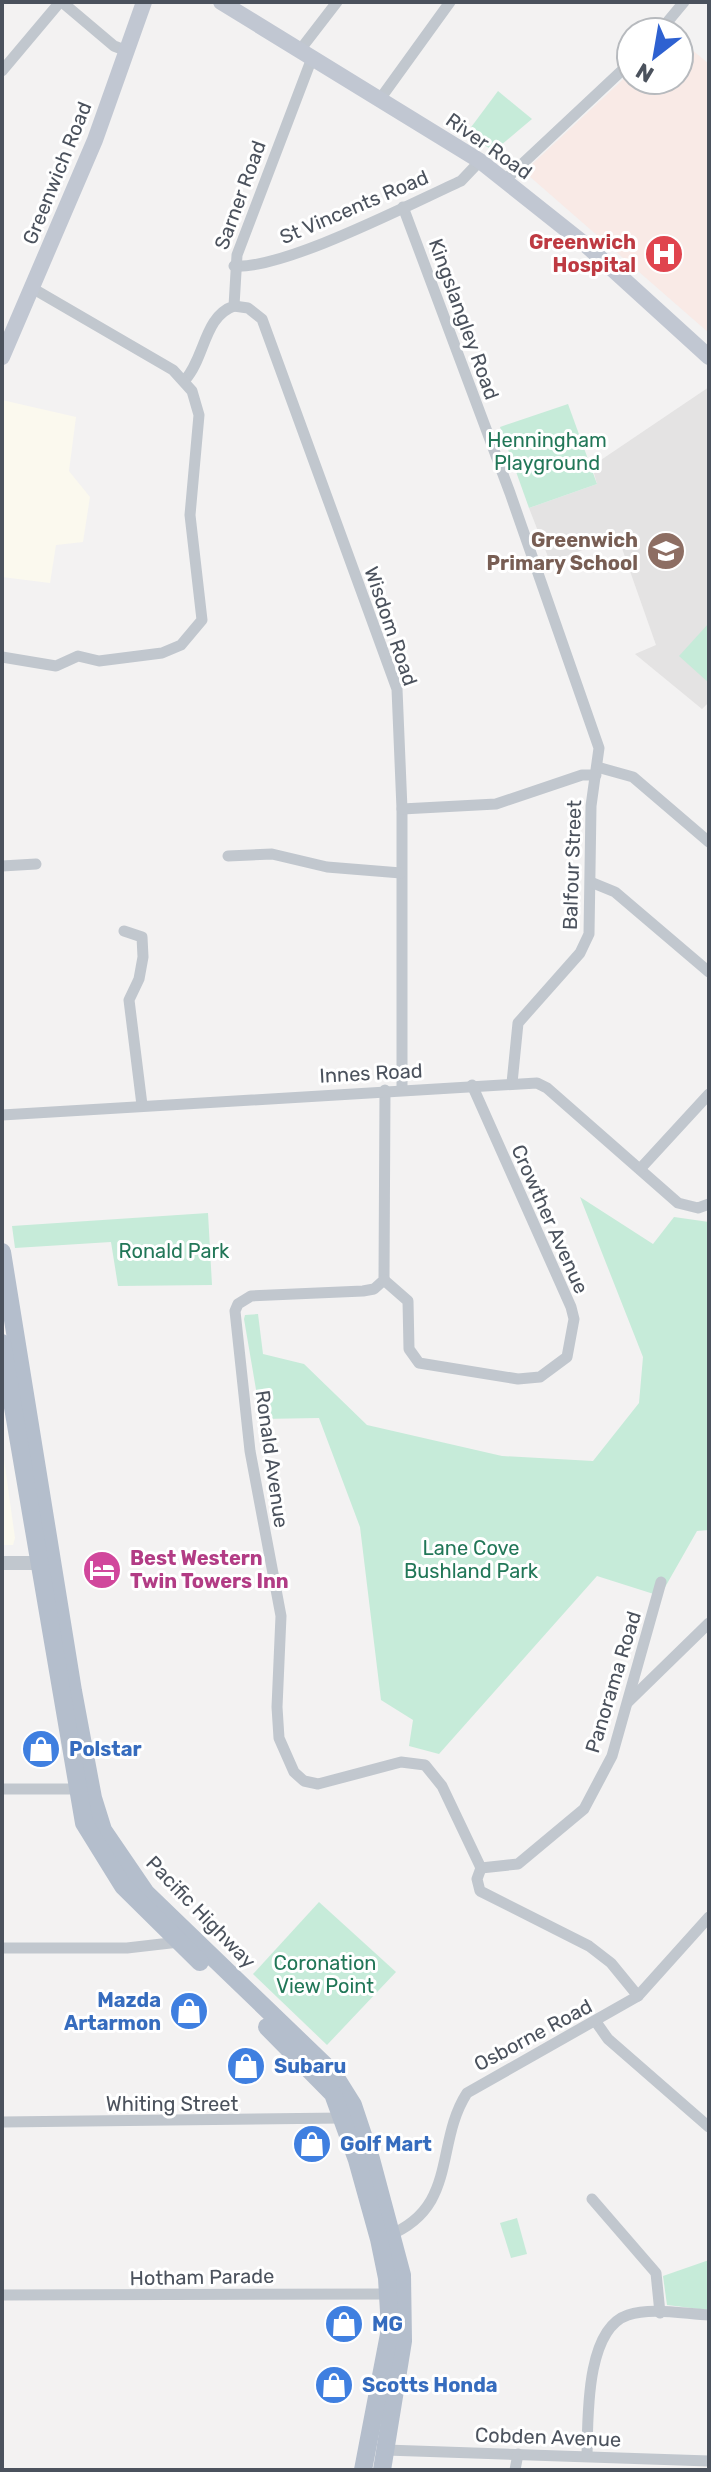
<svg xmlns="http://www.w3.org/2000/svg" width="711" height="2472" font-family="Rubik,sans-serif">
<rect width="100%" height="100%" fill="#f3f2f2"/>
<g fill="#fbf9ee">
<path d="M2,400L76,417L69,471L90,497L83,542L56,545L50,583L2,577Z"/>
<path d="M2,1445L15,1538L13,1545H2Z"/>
</g>
<path fill="#e4e3e3" d="M709,387V702L702,709L635,654L656,645L618,537L550,562L529,508L597,484L592,466Z"/>
<path fill="#f9eae6" d="M679,39L709,64V333L528,175V168L631,72V80H679Z"/>
<g fill="#c6ebd9">
<path d="M498,91L532,119L494,151L466,134Z"/>
<path d="M568,404L597,484L529,508L500,427Z"/>
<path d="M709,623V683L679,656Z"/>
<path d="M580,1197L653,1244L674,1217L709,1222V1530L697,1531L660,1596L597,1576L439,1754L409,1746L413,1720L381,1700L360,1527L319,1418L261,1419L244,1319L245,1315L258,1314L263,1354L304,1364L367,1425L502,1456L593,1461L639,1403L643,1357Z"/>
<path d="M208,1213L212,1285L118,1286L111,1242L15,1248L12,1226Z"/>
<path d="M319,1902L396,1972L327,2045L253,1974Z"/>
<path d="M517,2218L527,2254L511,2258L500,2223Z"/>
<path d="M709,2260L707,2310L667,2305L663,2276Z"/>
</g>
<g fill="none" stroke-linecap="round" stroke-linejoin="round">
<g stroke="#c1c7ce" stroke-width="11">
<path d="M62,2L114,46L127,51"/>
<path d="M659,32L684,2"/>
<path d="M300,50L337,2"/>
<path d="M2,71L60,2"/>
<path d="M380,99L450,2"/>
<path d="M505,180L631,62"/>
<path d="M403,207L510,493L599,748L591,806L589,934L580,953L518,1023L512,1083"/>
<path d="M234,266C283,270 410,204 461,181L480,161"/>
<path d="M234,306L248,308L262,319L397,689L402,809V1089"/>
<path d="M185,380C205,358 204,316 234,306L237,255L312,58"/>
<path d="M2,657L56,666L78,656L99,661L162,653L181,645L202,620L190,515L199,415L192,391L173,370L32,288"/>
<path d="M597,767L633,777L709,842"/>
<path d="M402,809L496,804L582,775H596"/>
<path d="M228,856L272,854L327,867L401,873"/>
<path d="M2,866L36,864"/>
<path d="M593,883L615,892L709,972"/>
<path d="M124,931L142,937L143,957L139,979L129,1000L142,1105"/>
<path d="M385,1090L384,1280L374,1289L363,1291L251,1296L238,1304L235,1311L250,1451L281,1616L277,1707L279,1738L294,1772L304,1781L318,1784L401,1762L425,1765L442,1786L481,1868L477,1879L480,1891L589,1946L611,1963L638,1996"/>
<path d="M2,1115L537,1083L547,1088L678,1203L698,1208L709,1204"/>
<path d="M640,1169L709,1094"/>
<path d="M384,1280L408,1301L409,1349L419,1363L518,1379L540,1377L567,1357L574,1319L571,1307L472,1085"/>
<path d="M628,1702L709,1623"/>
<path d="M2,1789H76"/>
<path d="M481,1868L518,1864L584,1809L612,1756L661,1582"/>
<path d="M2,1948H127L179,1942"/>
<path d="M596,2022L608,2039L709,2127"/>
<path d="M2,2122L343,2118"/>
<path d="M592,2199L656,2273L660,2313"/>
<path d="M387,2236C459,2208 434,2144 467,2093L638,1996L709,1917"/>
<path d="M2,2295L393,2294"/>
<path d="M386,2450L709,2461"/>
<path d="M587,2456C588,2420 585,2329 628,2315C651,2307 685,2314 709,2315"/>
<path d="M515,2470L518,2454"/>
</g>
<path stroke="#c1c7ce" stroke-width="14" d="M2,1563H38"/>
<g stroke="#c1c7d2" stroke-width="16">
<path d="M221,2L480,161L587,246L709,357"/>
<path d="M2,357L95,140L144,2"/>
</g>
<g stroke="#b4becc" stroke-width="18">
<path d="M2,1252L73,1691L93,1798L103,1830L146,1893L333,2073L353,2105L371,2159L402,2275L403,2341L382,2470"/>
<path d="M2,1343L84,1823L123,1886L200,1962"/>
<path d="M267,2027L333,2094L357,2160L379,2239L387,2278L390,2329L363,2470"/>
</g>
</g>
<defs>
<symbol id="hospital-disc" viewBox="-11 -11 22 22"><circle r="9.5" fill="#e0444e" stroke="#fff"/><path d="M-5-5h3v3.5h4V-5h3V5h-3V1.5h-4V5h-3Z" fill="#fff"/></symbol>
<symbol id="school-disc" viewBox="-11 -11 22 22"><circle r="9.5" fill="#8d6e63" stroke="#fff"/><path d="M0-5L7-2L0 1L-7-2ZM-4 1L0 2.5L4 1V4Q0 6-4 4Z" fill="#fff"/></symbol>
<symbol id="hotel-disc" viewBox="-11 -11 22 22"><circle r="9.5" fill="#d1479c" stroke="#fff"/><path d="M-6-4.5h1.5V1H6V5H4.5V3h-9V5H-6ZM-4 0a1.8 1.8 0 1 1 3.6 0ZM.5 0V-2.5h3Q6-2.5 6 0Z" fill="#fff"/></symbol>
<symbol id="shop-disc" viewBox="-11 -11 22 22"><circle r="9.5" fill="#3f7fe0" stroke="#fff"/><path d="M-5-2.5h2.3a2.7 3.5 0 0 1 5.4 0H5L5.5 6h-11ZM-1.5-2.5h3a1.5 2.3 0 0 0-3 0Z" fill="#fff"/></symbol>
</defs>
<g fill-rule="evenodd">
<use href="#hospital-disc" x="642" y="232" width="44" height="44"/>
<use href="#school-disc" x="644" y="529" width="44" height="44"/>
<use href="#hotel-disc" x="80" y="1548" width="44" height="44"/>
<use href="#shop-disc" x="19" y="1727" width="44" height="44"/>
<use href="#shop-disc" x="167" y="1989" width="44" height="44"/>
<use href="#shop-disc" x="224" y="2044" width="44" height="44"/>
<use href="#shop-disc" x="290" y="2122" width="44" height="44"/>
<use href="#shop-disc" x="322" y="2302" width="44" height="44"/>
<use href="#shop-disc" x="312" y="2363" width="44" height="44"/>
</g>
<g text-anchor="middle" stroke-width="6" stroke-linejoin="round" paint-order="stroke">
<g font-size="20" fill="#4b525d" stroke="#fff">
<text transform="translate(489 146) rotate(35)" y="7">River Road</text>
<text transform="translate(57 173) rotate(-68)" y="7">Greenwich Road</text>
<text transform="translate(240 195) rotate(-70)" y="7">Sarner Road</text>
<text transform="translate(354 207) rotate(-23)" y="7">St Vincents Road</text>
<text transform="translate(464 319) rotate(70)" y="7">Kingslangley Road</text>
<text transform="translate(391 626) rotate(71)" y="7">Wisdom Road</text>
<text transform="translate(572 865) rotate(-88)" y="7">Balfour Street</text>
<text transform="translate(371 1073) rotate(-3)" y="7">Innes Road</text>
<text transform="translate(550 1219) rotate(66)" y="7">Crowther Avenue</text>
<text transform="translate(272 1459) rotate(82)" y="7">Ronald Avenue</text>
<text transform="translate(613 1682) rotate(-73)" y="7">Panorama Road</text>
<text transform="translate(201 1912) rotate(46)" y="7">Pacific Highway</text>
<text transform="translate(533 2035) rotate(-28)" y="7">Osborne Road</text>
<text x="172" y="2111">Whiting Street</text>
<text transform="translate(202 2277) rotate(-1)" y="7">Hotham Parade</text>
<text transform="translate(548 2437) rotate(2)" y="7">Cobden Avenue</text>
</g>
<g font-size="20" font-weight="bold" fill="#be3a42" stroke="#fff" text-anchor="end">
<text x="636" y="249">Greenwich<tspan x="636" dy="23">Hospital</tspan></text>
</g>
<g font-size="20" fill="#227758" stroke="#fff">
<text x="547" y="447">Henningham<tspan x="547" dy="23">Playground</tspan></text>
<text x="174" y="1258">Ronald Park</text>
<text x="471" y="1555">Lane Cove<tspan x="471" dy="23">Bushland Park</tspan></text>
<text x="325" y="1970">Coronation<tspan x="325" dy="23">View Point</tspan></text>
</g>
<g font-size="20" font-weight="bold" fill="#785e54" stroke="#fff" text-anchor="end">
<text x="638" y="547">Greenwich<tspan x="638" dy="23">Primary School</tspan></text>
</g>
<g font-size="20" font-weight="bold" fill="#b23c85" stroke="#fff" text-anchor="start">
<text x="130" y="1565">Best Western<tspan x="130" dy="23">Twin Towers Inn</tspan></text>
</g>
<g font-size="20" font-weight="bold" fill="#366cbe" stroke="#fff" text-anchor="start">
<text x="69" y="1756">Polstar</text>
<text x="161" y="2007" text-anchor="end">Mazda<tspan x="161" dy="23">Artarmon</tspan></text>
<text x="274" y="2073">Subaru</text>
<text x="340" y="2151">Golf Mart</text>
<text x="372" y="2331">MG</text>
<text x="362" y="2392">Scotts Honda</text>
</g>
</g>
<rect width="711" height="2472" fill="none" stroke="#4b525d" stroke-width="8"/>
<g transform="translate(655 56) rotate(211)"><circle r="38" fill="#ffffff" stroke="#b7babe" stroke-width="2"/>
<path d="M0-6L14 30L0 20L-14 30Z" fill="#2e61d1"/>
<text y="-12" font-size="22" font-weight="bold" text-anchor="middle" fill="#4b525d">N</text>
</g>
</svg>
